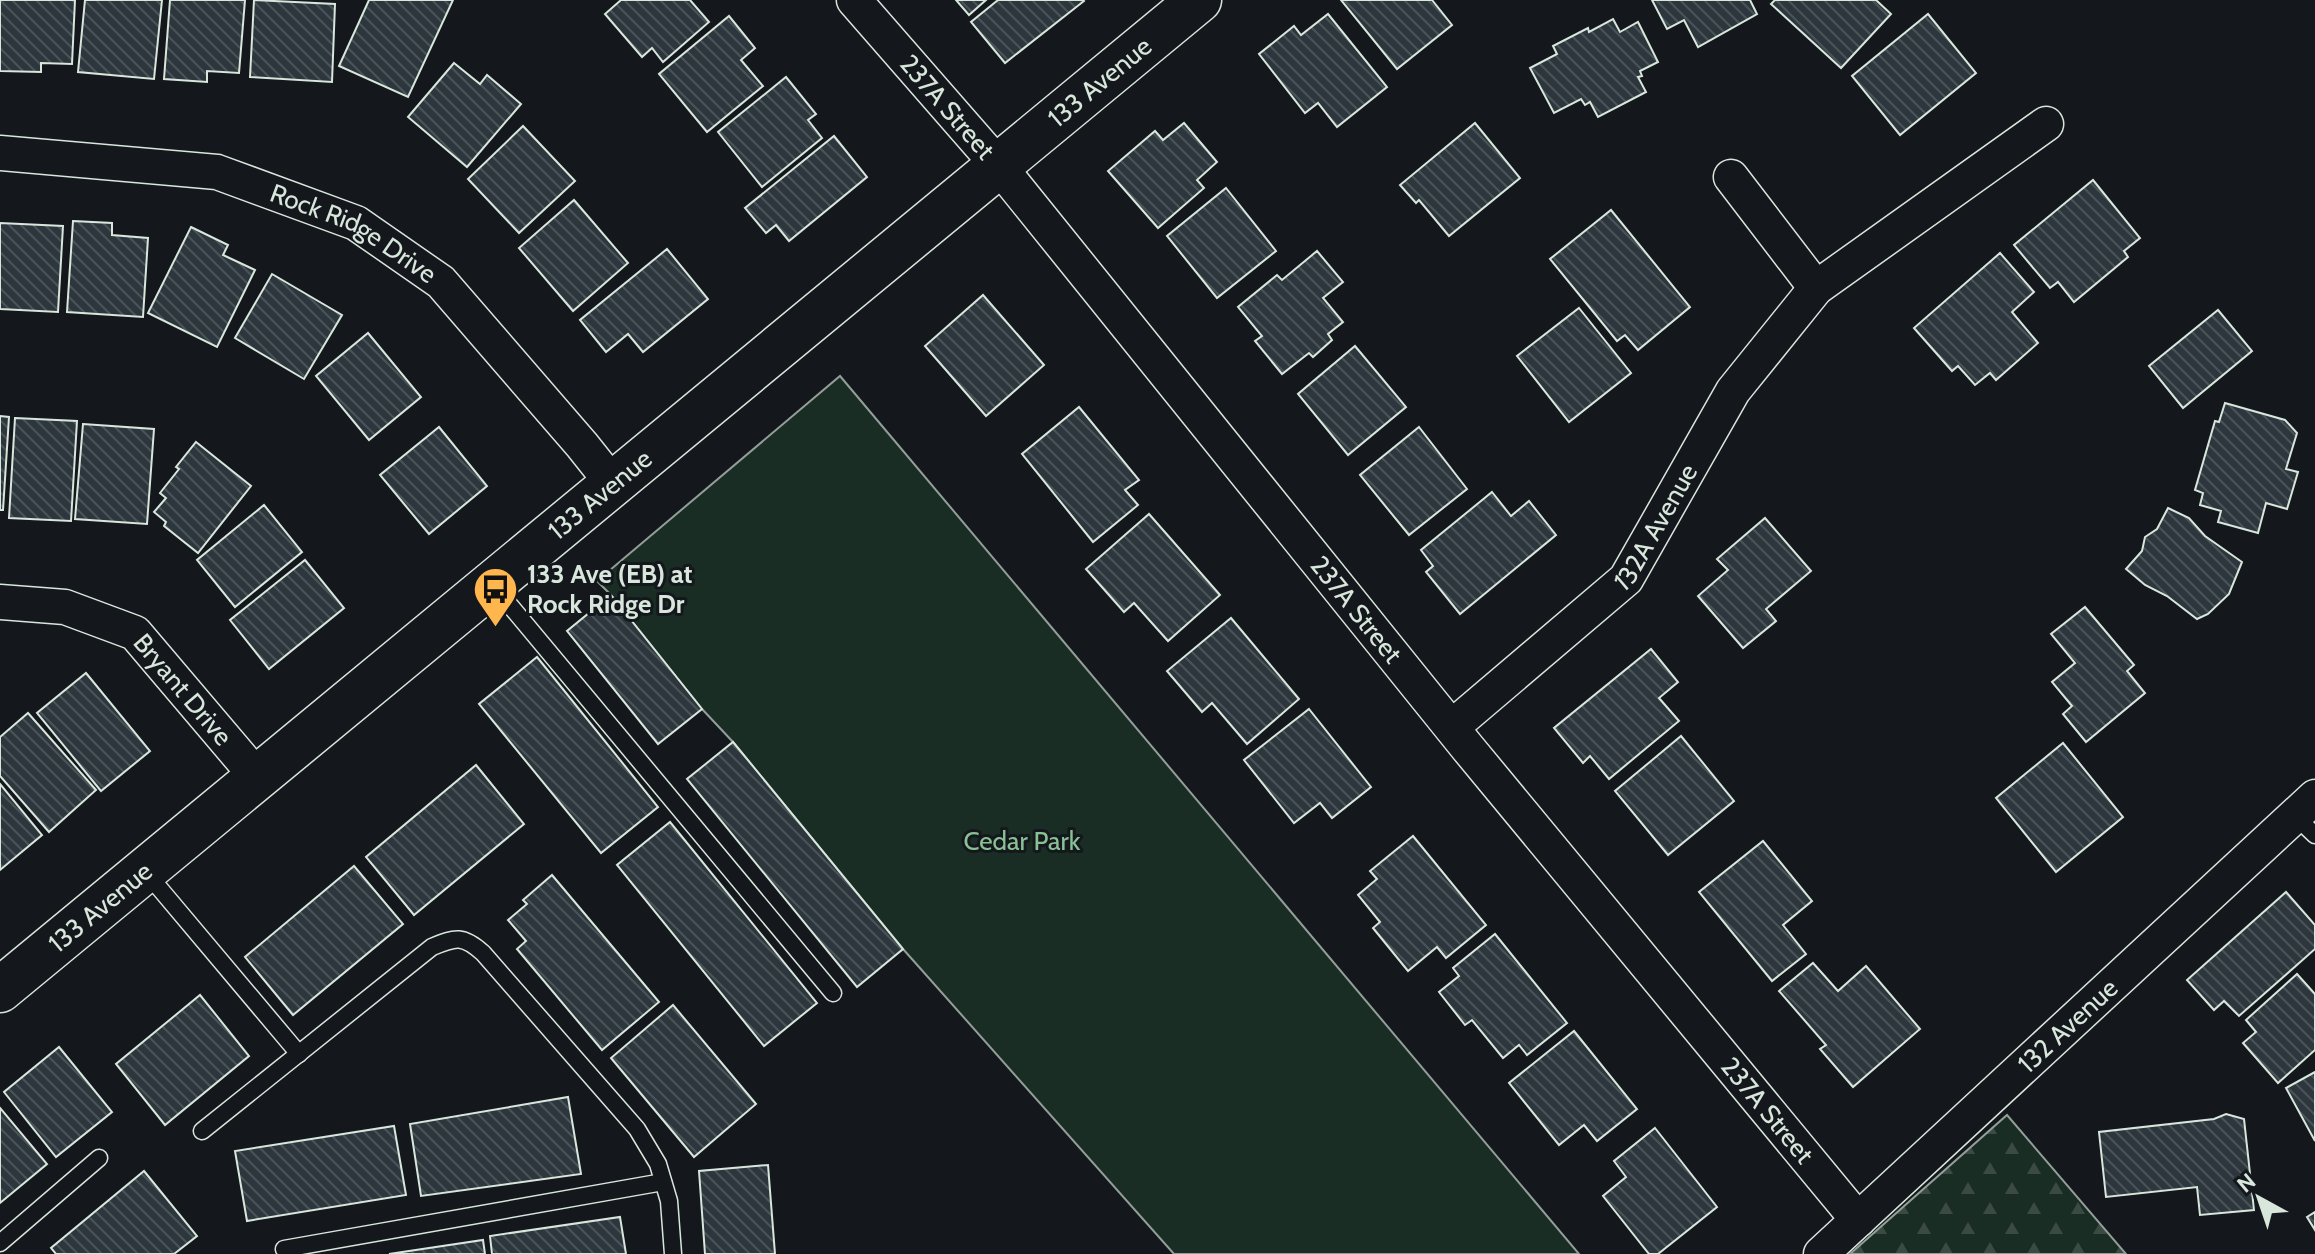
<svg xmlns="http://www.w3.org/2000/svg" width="2315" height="1254" font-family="Cabin,sans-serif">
<defs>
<pattern id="forest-firs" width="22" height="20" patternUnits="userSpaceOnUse" patternTransform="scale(2)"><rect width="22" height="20" fill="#1a2d24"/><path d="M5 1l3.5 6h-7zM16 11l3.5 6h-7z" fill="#3b4b43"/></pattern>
<pattern id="building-back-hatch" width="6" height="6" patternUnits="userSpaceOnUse" patternTransform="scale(2)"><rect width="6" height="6" fill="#2c363c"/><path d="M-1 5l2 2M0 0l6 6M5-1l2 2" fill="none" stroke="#4a5358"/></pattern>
</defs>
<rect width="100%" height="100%" fill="#14181c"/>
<path fill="url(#forest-firs)" stroke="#939e99" stroke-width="2" d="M2007,1115L2126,1254H1850Z"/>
<path fill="#1a2d24" stroke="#939e99" stroke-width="2" d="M840,376L1579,1254H1174L903,949L733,742L702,709L611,595L597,581Z"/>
<g fill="url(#building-back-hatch)" stroke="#d8e6dc" stroke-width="2">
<path d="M0,0H75L72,64L41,63V72L0,71Z"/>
<path d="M85,0H162L154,79L78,72Z"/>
<path d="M170,0H245L239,73L207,71V82L164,79Z"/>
<path d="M254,0L335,4L332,82L250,77Z"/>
<path d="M369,0H453L408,97L339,66Z"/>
<path d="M621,0H690L709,22L663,62L652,48L642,57L605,14Z"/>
<path d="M956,0H986L969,15Z"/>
<path d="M998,0H1083L1084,1L1005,63L971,22Z"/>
<path d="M1341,0H1432L1452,25L1397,69Z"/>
<path d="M1652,0H1750L1757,14L1698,47L1684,20L1667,29Z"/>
<path d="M1775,0H1876L1891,14L1841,68L1771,4Z"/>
<path d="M1328,14L1387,87L1337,127L1318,103L1305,113L1259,54L1294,26L1301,35Z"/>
<path d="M1928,14L1976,73L1900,135L1852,76Z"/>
<path d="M729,16L755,48L741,60L763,86L707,132L659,74Z"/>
<path d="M1613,19L1620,32L1638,22L1658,62L1640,71L1642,76L1638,77L1646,92L1598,117L1590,102L1585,105L1581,99L1554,113L1530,68L1557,54L1553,46L1588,28L1589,32Z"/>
<path d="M454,63L480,84L487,75L521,104L467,167L408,117Z"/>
<path d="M786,77L816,114L808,120L822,138L762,187L718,132Z"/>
<path d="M1184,123L1217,162L1197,180L1204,188L1158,228L1108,171L1155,131L1163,140Z"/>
<path d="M1475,123L1520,178L1449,236L1419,200L1416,203L1400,185Z"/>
<path d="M523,126L575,181L519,233L468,179Z"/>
<path d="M834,136L867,177L789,241L776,225L766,233L745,208Z"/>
<path d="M2093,180L2140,238L2124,251L2128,257L2074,302L2058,282L2050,288L2014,245Z"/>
<path d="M1226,188L1276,251L1217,298L1167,236Z"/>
<path d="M574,200L628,263L573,311L519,248Z"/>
<path d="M1611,210L1690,307L1638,350L1625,335L1617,341L1550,259Z"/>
<path d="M73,221L112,223V235L148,238L143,317L67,312Z"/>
<path d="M0,223L63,226L58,312L0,309Z"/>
<path d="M191,227L228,245L223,255L255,270L217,347L148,313Z"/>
<path d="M667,249L708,299L643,352L628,334L606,352L580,320Z"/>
<path d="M1317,251L1343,282L1323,298L1343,322L1328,334L1332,340L1313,357L1309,353L1282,374L1255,341L1262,336L1238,307L1277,275L1282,280Z"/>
<path d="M2000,253L2034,292L2012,312L2038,343L1996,380L1990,373L1975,385L1958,366L1952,371L1914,328Z"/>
<path d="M272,274L342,315L304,379L235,338Z"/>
<path d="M983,295L1044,365L986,416L925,346Z"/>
<path d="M1579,308L1631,373L1569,422L1517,356Z"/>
<path d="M2218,310L2252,351L2183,408L2149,366Z"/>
<path d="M368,333L421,397L369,440L316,376Z"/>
<path d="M1355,346L1406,407L1348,455L1298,394Z"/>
<path d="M2225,403L2285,420L2297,433L2286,469L2298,472L2287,509L2266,503L2258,533L2218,522L2221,511L2200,505L2203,493L2195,490L2215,421L2219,422Z"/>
<path d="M1079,407L1139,480L1125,490L1138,505L1093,542L1022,454Z"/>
<path d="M0,416L9,417L3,510H0Z"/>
<path d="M15,418L77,421L71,521L9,518Z"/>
<path d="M83,424L154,429L147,524L75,519Z"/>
<path d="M439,427L487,486L429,534L380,475Z"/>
<path d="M1419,427L1467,489L1409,535L1360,475Z"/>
<path d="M196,442L251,486L198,553L164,526L166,522L154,512L166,498L160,493L179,469L176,467Z"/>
<path d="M1492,492L1511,516L1529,501L1556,535L1460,614L1426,572L1433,566L1421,550Z"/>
<path d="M264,505L302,552L235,607L197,560Z"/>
<path d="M2168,508L2189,518L2205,536L2242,562L2229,594L2208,614L2197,619L2167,596L2145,585L2126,569L2142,551L2145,537L2157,529Z"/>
<path d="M1149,514L1220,595L1168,641L1134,603L1124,612L1086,569Z"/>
<path d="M1765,518L1811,571L1766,609L1776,621L1743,648L1698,596L1728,570L1717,559Z"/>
<path d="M305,560L344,608L269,669L230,620Z"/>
<path d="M611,595L702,709L658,744L567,631Z"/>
<path d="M2085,607L2134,665L2127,671L2145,693L2086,742L2063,714L2072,706L2052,682L2075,663L2051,634Z"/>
<path d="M1231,618L1299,699L1247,744L1212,703L1202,712L1167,671Z"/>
<path d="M1651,649L1678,682L1659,698L1679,721L1609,779L1590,756L1583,763L1554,728Z"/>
<path d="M537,657L658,807L601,853L479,704Z"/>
<path d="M86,673L150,751L101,791L37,713Z"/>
<path d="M1309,709L1371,787L1332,818L1320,803L1294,823L1244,760Z"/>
<path d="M28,713L96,790L49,832L0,776V737Z"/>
<path d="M1681,736L1734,801L1668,855L1615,791Z"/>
<path d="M733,742L903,949L857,987L687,779Z"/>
<path d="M2063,743L2123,817L2056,872L1996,798Z"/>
<path d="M476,765L524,824L414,915L366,857Z"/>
<path d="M0,784L42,835L0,870Z"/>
<path d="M670,822L817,1003L764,1046L617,865Z"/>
<path d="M1413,836L1486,925L1446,958L1437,947L1408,971L1373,928L1380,922L1358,895L1377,879L1370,871Z"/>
<path d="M1763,841L1812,901L1783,925L1806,954L1772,981L1699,892Z"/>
<path d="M354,866L403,924L293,1015L245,957Z"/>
<path d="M552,875L659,1002L602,1050L517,949L526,941L508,920L527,904L523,900Z"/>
<path d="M2286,892L2315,925V949L2239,1016L2224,1001L2214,1010L2187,980Z"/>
<path d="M1495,934L1567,1023L1527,1055L1519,1045L1503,1058L1472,1020L1465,1025L1439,992L1459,976L1453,968Z"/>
<path d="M1813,963L1838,991L1866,966L1920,1029L1853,1087L1820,1049L1826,1045L1779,991Z"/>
<path d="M2297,974L2315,994V1050L2278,1083L2243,1043L2256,1032L2246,1020Z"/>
<path d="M200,995L249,1056L165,1125L116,1064Z"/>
<path d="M673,1005L756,1104L694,1157L611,1058Z"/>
<path d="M1574,1031L1637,1109L1597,1141L1584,1125L1559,1145L1509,1083Z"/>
<path d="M59,1047L112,1112L56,1157L4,1092Z"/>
<path d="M2315,1072V1141L2286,1088Z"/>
<path d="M568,1097L581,1174L421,1196L410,1124Z"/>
<path d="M0,1108L47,1164L0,1203Z"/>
<path d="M2226,1114L2244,1119L2254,1210L2200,1215L2197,1187L2106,1197L2099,1132L2214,1119Z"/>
<path d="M394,1126L406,1195L247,1221L235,1151Z"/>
<path d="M1655,1128L1717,1207L1658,1254H1649L1603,1196L1626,1177L1614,1161Z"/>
<path d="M768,1165L775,1254H705L699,1171Z"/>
<path d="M144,1171L197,1236L174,1254H56L51,1248Z"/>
<path d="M2315,1212V1230L2307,1217Z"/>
<path d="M620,1217L626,1254H492L490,1236Z"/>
<path d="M483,1240L485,1254H389Z"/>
</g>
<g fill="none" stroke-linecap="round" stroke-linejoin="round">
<defs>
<g id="lane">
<path d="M493,585L833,993"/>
<path d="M2295,816L2315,835"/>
<path d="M145,871L299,1054"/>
<path d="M202,1131L432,947C456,937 463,935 483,953L637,1129L658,1164L669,1201L673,1254"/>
<path d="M0,1243L99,1158"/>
<path d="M284,1249L663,1182"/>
</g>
<g id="street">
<path id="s1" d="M854,0L998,165L1467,747L1858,1220"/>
<path id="s2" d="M0,153L217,172L356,223L441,282L582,445L613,484"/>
<path d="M1731,177L1816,288"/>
<path id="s3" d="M0,602L65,607L135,633L258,778"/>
<path id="s4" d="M1452,727L1626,579L1733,391L1816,288L2046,124"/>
<path id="s5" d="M1821,1254L2315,797"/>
</g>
<g id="secondary">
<path id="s6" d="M0,990L1199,0"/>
</g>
</defs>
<use href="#lane" stroke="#d8e6dc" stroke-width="19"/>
<use href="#street" stroke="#d8e6dc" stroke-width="37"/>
<use href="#secondary" stroke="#d8e6dc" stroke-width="47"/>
<use href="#lane" stroke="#14181c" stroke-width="16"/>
<use href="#street" stroke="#14181c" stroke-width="34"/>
<use href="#secondary" stroke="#14181c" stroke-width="44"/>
</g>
<defs>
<symbol id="bus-pin" viewBox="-11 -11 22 30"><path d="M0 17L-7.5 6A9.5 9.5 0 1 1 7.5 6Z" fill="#ffb74d" stroke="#14181c"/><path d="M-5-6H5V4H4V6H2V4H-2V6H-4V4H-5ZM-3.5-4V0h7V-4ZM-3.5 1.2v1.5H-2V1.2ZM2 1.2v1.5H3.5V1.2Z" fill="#111"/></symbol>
</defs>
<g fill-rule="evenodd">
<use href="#bus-pin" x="470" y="564" width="51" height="69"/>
</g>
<g text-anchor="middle" stroke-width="6" stroke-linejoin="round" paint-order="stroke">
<g font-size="26" fill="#d8e6dc" stroke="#14181c">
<text dy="9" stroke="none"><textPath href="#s6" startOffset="1426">133 Avenue</textPath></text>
<text dy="9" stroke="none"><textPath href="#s1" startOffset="142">237A Street</textPath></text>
<text dy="9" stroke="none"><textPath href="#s2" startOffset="368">Rock Ridge Drive</textPath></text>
<text dy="9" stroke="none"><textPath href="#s6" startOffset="778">133 Avenue</textPath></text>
<text dy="9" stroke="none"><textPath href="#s4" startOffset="288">132A Avenue</textPath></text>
<text dy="9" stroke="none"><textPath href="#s1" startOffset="790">237A Street</textPath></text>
<text dy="9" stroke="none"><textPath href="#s3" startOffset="214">Bryant Drive</textPath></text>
<text dy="9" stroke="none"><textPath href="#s6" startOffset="130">133 Avenue</textPath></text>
<text dy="9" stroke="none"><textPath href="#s5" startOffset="336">132 Avenue</textPath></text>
<text dy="9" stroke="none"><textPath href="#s1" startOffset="1438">237A Street</textPath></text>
</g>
<g font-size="26" font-weight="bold" fill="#d8e6dc" stroke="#14181c" text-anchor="start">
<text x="527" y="583">133 Ave (EB) at<tspan x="527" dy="30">Rock Ridge Dr</tspan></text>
</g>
<g font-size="26" fill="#8ac095" stroke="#14181c">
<text x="1022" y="850">Cedar Park</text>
</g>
</g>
<g transform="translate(2259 1198) rotate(320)" stroke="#14181c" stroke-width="6" paint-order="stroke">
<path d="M0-6L14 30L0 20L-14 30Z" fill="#d8e6dc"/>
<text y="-12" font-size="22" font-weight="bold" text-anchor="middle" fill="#d8e6dc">N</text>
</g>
</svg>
